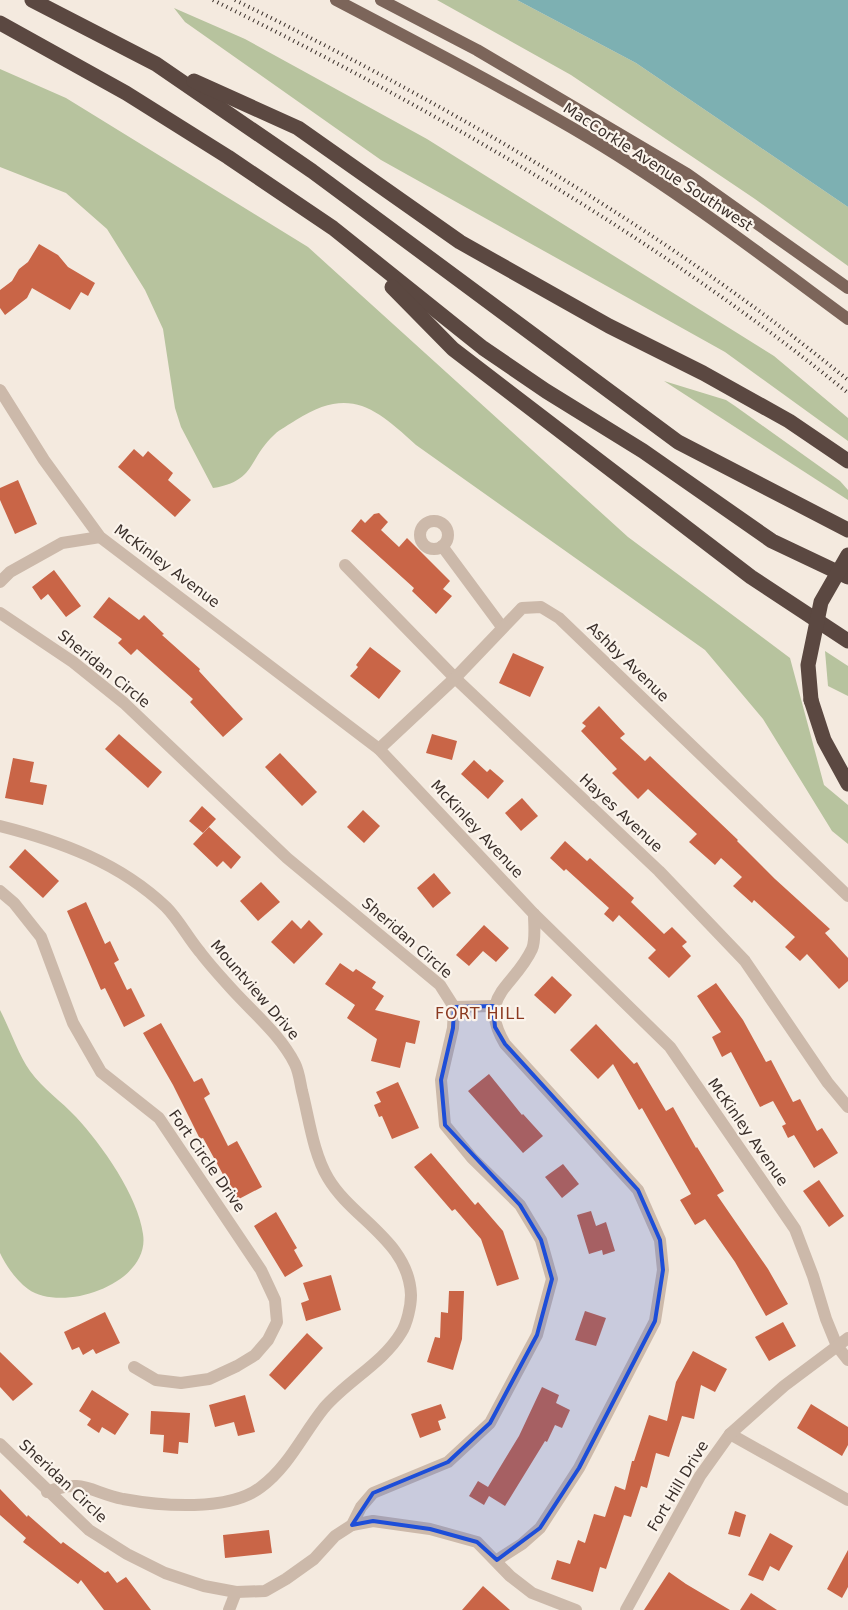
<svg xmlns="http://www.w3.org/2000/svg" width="848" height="1610" font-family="'DejaVu Sans',sans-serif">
<rect width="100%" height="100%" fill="#f4eadf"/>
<g fill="#b7c39e">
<path d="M437,0H517L636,63L848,207V266L755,199L571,75Z"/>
<path d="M174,8L245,39L427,139L774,356L848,418V441L725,352L381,160L185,22Z"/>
<path d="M0,69L66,98L308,247L628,537L790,658L824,785L848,805V844L832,831L763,719L705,650L416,445C375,407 349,386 296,420C289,425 280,429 274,435C248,459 256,481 213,488L181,427L175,408L163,329L145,290L107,229L66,193L0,167Z"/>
<path d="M664,381L726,400L735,406L840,481L848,490V500Z"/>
<path d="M825,651L848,666V696L828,686Z"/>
<path d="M0,1010C10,1029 18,1054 30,1071C43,1089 61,1101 76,1117C102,1145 138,1196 143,1234C151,1283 63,1314 28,1289C16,1280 6,1266 0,1253Z"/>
</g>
<path fill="#7db0b2" d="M517,0H848V207L636,63Z"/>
<g fill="#c96547">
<path d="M39,244L58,255L68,267L95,283L88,296L81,292L70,310L32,288L27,298L5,315L0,308V290L12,281L19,269L28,262Z"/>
<path d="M134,449L143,457L148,451L173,473L168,480L191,500L175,517L118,467Z"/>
<path d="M18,480L37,524L15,534L0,500V488Z"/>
<path d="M379,513L388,522L381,530L399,547L407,538L450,581L443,589L452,596L436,614L412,591L414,588L351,531L361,519L365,523L374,514Z"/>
<path d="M54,570L81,606L66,617L48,594L41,600L32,587Z"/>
<path d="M109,597L139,620L144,615L164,634L162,635L200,669L199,671L243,719L223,737L190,702L193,699L137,649L131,655L118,643L122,639L93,617Z"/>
<path d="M370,647L401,671L379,699L350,676L358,667L356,665Z"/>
<path d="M513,653L544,667L530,697L499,683Z"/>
<path d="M599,706L625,734L620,738L645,761L650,756L738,840L737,841L775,879L830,929L825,933L848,958V981L839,989L807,954L800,961L785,947L795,937L754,900L752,903L733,886L742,877L721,858L715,865L689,842L697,834L648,789L638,799L612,773L617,769L581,731L586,726L582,723Z"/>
<path d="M119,734L162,772L148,788L105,749Z"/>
<path d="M432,734L457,741L452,760L426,753Z"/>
<path d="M280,753L317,792L302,806L265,767Z"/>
<path d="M13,758L34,762L30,782L47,785L43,805L5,798Z"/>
<path d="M474,760L487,772L490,769L504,781L488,799L461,774Z"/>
<path d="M522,798L538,816L521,831L505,813Z"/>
<path d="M202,806L216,819L203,833L189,821Z"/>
<path d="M363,810L380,826L364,843L347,827Z"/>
<path d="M209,827L241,857L231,869L223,861L217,867L193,844Z"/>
<path d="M565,841L587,861L590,858L634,898L631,902L664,934L672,927L687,942L682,946L691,956L669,978L648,958L656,950L619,915L613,922L604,914L609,908L566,869L564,871L550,858Z"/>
<path d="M25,849L59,881L43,898L9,867Z"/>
<path d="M434,873L451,893L433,908L417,888Z"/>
<path d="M261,882L280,902L258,921L240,901Z"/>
<path d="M86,902L105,944L110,941L119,960L114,963L127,990L131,988L145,1016L124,1027L105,988L101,990L67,911Z"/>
<path d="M292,920L301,929L309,920L323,934L294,964L271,942Z"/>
<path d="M484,925L509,948L496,962L483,951L469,966L456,955Z"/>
<path d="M340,963L353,972L356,969L376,982L372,988L384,996L375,1010L420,1021L415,1044L406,1042L400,1068L371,1061L377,1039L347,1018L355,1005L325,984Z"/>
<path d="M552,976L572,995L555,1014L534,995Z"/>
<path d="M716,983L743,1020L766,1062L771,1060L793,1102L800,1099L817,1131L822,1128L838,1153L814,1168L794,1135L788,1138L782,1126L786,1124L773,1101L760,1107L731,1052L722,1057L712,1037L721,1032L697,996Z"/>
<path d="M161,1023L194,1082L202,1078L210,1094L204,1098L228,1146L237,1141L262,1187L237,1200L203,1138L200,1139L173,1085L143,1033Z"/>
<path d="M596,1024L634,1064L637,1062L666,1111L673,1107L696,1148L697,1147L724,1191L717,1195L768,1269L788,1304L766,1316L735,1262L705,1219L695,1225L680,1200L691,1194L642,1108L639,1110L613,1064L598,1079L570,1050Z"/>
<path d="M489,1074L522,1115L523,1114L543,1136L523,1153L468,1091Z"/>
<path d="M398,1082L419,1128L392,1139L382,1116L379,1117L374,1105L381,1102L376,1092Z"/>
<path d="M431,1153L475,1205L478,1202L503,1231L519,1279L497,1286L481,1239L455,1209L452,1211L414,1167Z"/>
<path d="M563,1164L579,1184L562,1198L545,1177Z"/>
<path d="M819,1180L844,1216L829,1227L803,1191Z"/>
<path d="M591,1211L596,1226L606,1222L615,1251L603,1255L602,1250L589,1254L577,1215Z"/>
<path d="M276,1212L297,1248L294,1250L303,1266L285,1277L254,1226Z"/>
<path d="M331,1275L341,1310L306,1321L301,1303L309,1300L303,1283Z"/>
<path d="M449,1291H464L462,1339L453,1370L427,1362L435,1337L440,1338L441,1312L448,1313Z"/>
<path d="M585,1311L606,1318L596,1346L575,1340Z"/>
<path d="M105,1312L120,1343L96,1354L93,1349L83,1355L79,1347L72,1350L64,1332Z"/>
<path d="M783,1322L796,1346L769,1361L755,1337Z"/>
<path d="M307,1333L323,1348L285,1390L269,1375Z"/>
<path d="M693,1351L727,1369L715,1392L701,1385L694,1419L682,1416L669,1457L656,1453L647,1488L641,1486L631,1517L624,1515L606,1569L600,1567L593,1592L551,1579L557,1560L570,1564L578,1540L585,1543L594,1514L605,1517L615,1486L625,1490L632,1461H634L649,1415L667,1421L676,1382Z"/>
<path d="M0,1352L33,1384L13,1401L0,1387Z"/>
<path d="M542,1387L559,1395L556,1403L570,1410L562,1428L555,1425L547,1442L545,1441L505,1506L489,1496L484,1505L469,1496L478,1481L488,1487L519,1436Z"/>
<path d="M92,1390L129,1414L115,1435L102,1427L99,1433L87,1425L91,1419L79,1411Z"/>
<path d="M245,1395L255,1432L238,1436L234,1422L215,1427L209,1405Z"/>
<path d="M441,1404L446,1418L438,1421L441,1430L420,1438L411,1414Z"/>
<path d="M811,1404L848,1427V1445L842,1456L797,1428Z"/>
<path d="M151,1411L190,1413L188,1443L179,1442L178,1454L163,1452L164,1435L150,1434Z"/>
<path d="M0,1489L27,1517L28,1515L61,1544L63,1542L105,1573L108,1571L117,1583L126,1577L151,1610H104L81,1580L78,1584L23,1542L26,1538L0,1515Z"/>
<path d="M735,1511L746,1515L740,1537L728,1534Z"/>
<path d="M269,1530L272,1553L225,1558L223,1535Z"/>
<path d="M770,1533L793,1546L779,1571L770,1566L763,1581L748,1575Z"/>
<path d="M848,1550V1587L842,1598L827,1589Z"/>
<path d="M669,1572L686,1584L730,1610H644Z"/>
<path d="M483,1586L510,1610H462Z"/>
<path d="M751,1593L777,1610H740Z"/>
</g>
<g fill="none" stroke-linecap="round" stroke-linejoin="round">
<g stroke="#ccb9aa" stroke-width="12">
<path d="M0,390L44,460L100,537L379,749L534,914L670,1047L795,1229L813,1276L826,1319L837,1346L848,1360"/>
<circle cx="434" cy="535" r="14"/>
<path d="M442,546L502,627"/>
<path d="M345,565L455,678L659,871L745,961L828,1083L848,1107"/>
<path d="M0,582L10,572L62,543L100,537"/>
<path d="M0,613L73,662L124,703L287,858L440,985L454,1007L453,1028L441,1080L445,1125L472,1158L520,1205L541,1240L552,1279L537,1335L490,1423L448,1462L373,1493L361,1507L352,1525L335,1536L314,1559L286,1579L265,1591L236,1592L204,1586L165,1573L127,1554L89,1530L0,1444"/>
<path d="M379,749L455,678L522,608L541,607L559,618L848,896"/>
<path d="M0,826C60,841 120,863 166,907C179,920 188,938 200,952C209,964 219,975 229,986C251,1011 280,1034 295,1064C299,1072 300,1082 302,1091C309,1118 313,1153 328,1178C352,1219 409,1241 411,1295C411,1306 407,1324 401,1333C383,1363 347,1381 324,1408C303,1434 289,1466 261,1487C229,1512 161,1506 123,1499C90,1492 83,1478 47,1492"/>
<path d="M0,891L14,903L41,937L73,1023L101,1072L159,1118L261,1270L275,1300L277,1322L268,1340L255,1355L237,1366L209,1379L181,1383L156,1380L134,1367"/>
<path d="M454,1007L493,1006"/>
<path d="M730,1434L848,1500"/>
<path d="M352,1525L373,1521L430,1529L477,1542L510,1576L532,1593L576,1610"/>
<path d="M497,1560L522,1544L540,1528L579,1468L655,1321L663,1270L660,1240L638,1190L505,1044C476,995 514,988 532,949C536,940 534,925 534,914"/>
<path d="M229,1610L236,1592"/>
<path d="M626,1610L700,1476L730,1434L784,1386L848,1338"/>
</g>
<g stroke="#7c655a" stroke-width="12">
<path d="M336,0C422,45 508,90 591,139C681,193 764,257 848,319"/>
<path d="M381,0L477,50L687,174L848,288"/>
</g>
<g stroke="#5b4841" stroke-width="15">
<path d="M32,0L156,64L312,171L678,442L848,530"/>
<path d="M0,23L126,93L228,157L333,228L483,348L546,391L643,451L772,541L848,577"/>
<path d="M194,81L298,128L460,242L609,326L703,373L789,421L848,461"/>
<path d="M392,287L453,349L751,577L848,641"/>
<path d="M811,700L824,740L848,784"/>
</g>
<g stroke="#3a2f2a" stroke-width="4" stroke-dasharray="1 4" stroke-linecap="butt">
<path d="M213,0C436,111 654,235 848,393"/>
<path d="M235,0C450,106 662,228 848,380"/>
</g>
<path stroke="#5b4841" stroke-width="15" d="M811,700L808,665L821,602L848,555"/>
</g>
<path fill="#1d4ed8" fill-opacity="0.2" stroke="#1d4ed8" stroke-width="4" stroke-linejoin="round" d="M493,1006L495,1027L505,1044L638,1190L660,1240L663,1270L655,1321L579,1468L540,1528L497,1560L477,1542L430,1529L373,1521L352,1525L373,1493L448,1462L490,1423L537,1335L552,1279L541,1240L520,1205L445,1125L441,1080L453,1028L454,1007Z"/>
<g text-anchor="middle" stroke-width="4.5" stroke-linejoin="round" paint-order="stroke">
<g font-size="15" fill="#3a2f2a" stroke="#fbf4ec">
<text transform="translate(658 167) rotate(33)" y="5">MacCorkle Avenue Southwest</text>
<text transform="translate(167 566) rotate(37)" y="5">McKinley Avenue</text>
<text transform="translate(628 662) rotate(44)" y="5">Ashby Avenue</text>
<text transform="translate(104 669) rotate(39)" y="5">Sheridan Circle</text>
<text transform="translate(621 813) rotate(43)" y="5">Hayes Avenue</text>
<text transform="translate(477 829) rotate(47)" y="5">McKinley Avenue</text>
<text transform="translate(407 938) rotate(41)" y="5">Sheridan Circle</text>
<text transform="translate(255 990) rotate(49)" y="5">Mountview Drive</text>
<text transform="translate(748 1132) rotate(55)" y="5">McKinley Avenue</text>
<text transform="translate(207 1161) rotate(55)" y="5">Fort Circle Drive</text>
<text transform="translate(63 1481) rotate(43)" y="5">Sheridan Circle</text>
<text transform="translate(678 1486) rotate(-59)" y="5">Fort Hill Drive</text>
</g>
<g font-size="16" letter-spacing="1" fill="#8b3920" stroke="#fbf4ec">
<text x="480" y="1019">FORT HILL</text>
</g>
</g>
</svg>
